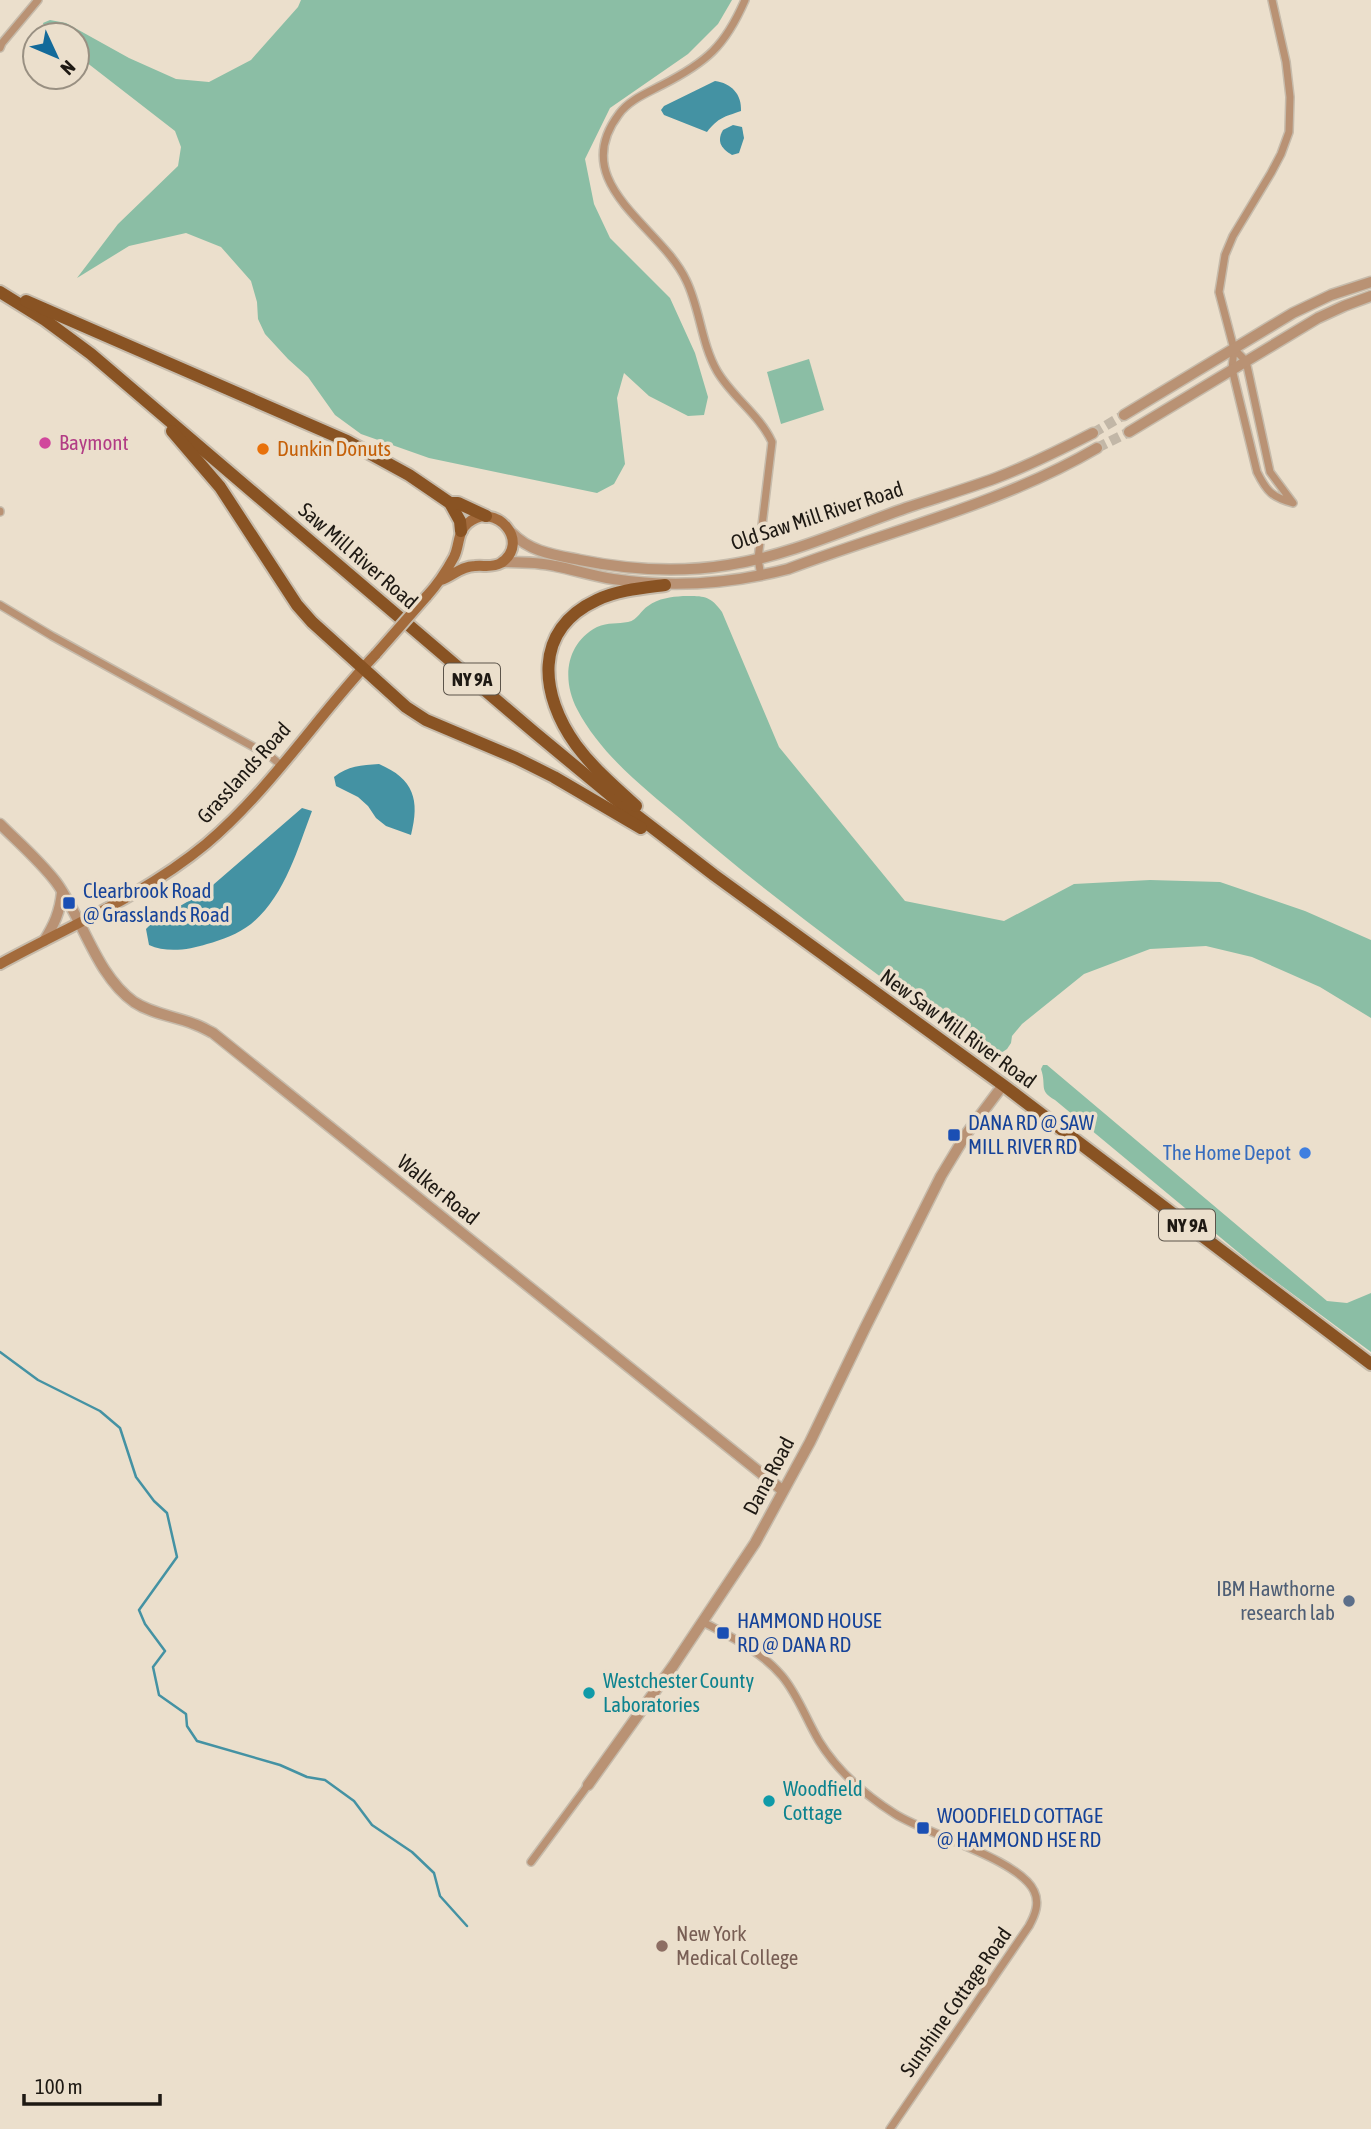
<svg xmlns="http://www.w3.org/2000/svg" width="1371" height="2129" font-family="'Asap Condensed',sans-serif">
<rect width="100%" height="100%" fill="#ebdfcc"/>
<g fill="#8bbea5">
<path d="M301,0H732L718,24L688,54L610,108L585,159L594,204L610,238L670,298L695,353L708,397L704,415L688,416L649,396L624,373L617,398L625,464L614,484L597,493L429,458L361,434L335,415L308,377L288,359L265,334L258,319L257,302L251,281L221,247L186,233L129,246L77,278L118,224L178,166L181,147L175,131L77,55V35H49L45,30L43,23L50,20L66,23L129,58L176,79L209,82L251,60L298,7Z"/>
<path d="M809,359L824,410L781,424L767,372Z"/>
<path d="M683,596C703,596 710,595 722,612L779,747L905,901L1004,921L1074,884L1150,880L1220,882L1305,911L1371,940V1018L1320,987L1252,957L1206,946L1150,949L1084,974L1022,1024L1012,1036L1011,1043L1007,1049L998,1055L987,1056C884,978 779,905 682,820C643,787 601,755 577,709C562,680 565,644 597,627C608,622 618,624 628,622C638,620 641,610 648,606C659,598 671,597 683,596Z"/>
<path d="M1043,1065H1047L1327,1301L1347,1303L1371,1293V1352L1256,1267L1055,1100C1038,1090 1047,1087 1041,1069Z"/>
</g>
<g fill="#4492a3">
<path d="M715,81C731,83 742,94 741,111C724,117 719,117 707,132L664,115L661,110L664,106Z"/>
<path d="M733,125L742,127L744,138L739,153L732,155C722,149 716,142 723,130Z"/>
<path d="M379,764C414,779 420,800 411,835L386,826L376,818L368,806L358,797L336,786L334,777C348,766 361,765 379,764Z"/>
<path d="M302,808L312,811C297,850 285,896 251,924C238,934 222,940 207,944C189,950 166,953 149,945L146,929L154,921L206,891Z"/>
</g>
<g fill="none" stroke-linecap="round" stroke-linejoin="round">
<path stroke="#4492a3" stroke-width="2.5" d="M0,1352L38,1380L100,1411L120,1428L136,1477L154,1501L167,1513L177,1557L139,1610L145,1624L165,1651L153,1667L159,1695L186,1714L187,1726L197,1741L280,1765L307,1777L325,1780L354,1801L372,1825L412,1852L434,1873L440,1896L467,1926"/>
<g stroke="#c2b7a7" stroke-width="10" stroke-dasharray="10 5" stroke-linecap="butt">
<path d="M1093,433L1124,415"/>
<path d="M1097,448L1129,432"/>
</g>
<defs>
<g id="minor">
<path d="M745,0C725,46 707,62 662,85C647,93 629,100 619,114C566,184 661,226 686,280C700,308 701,343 717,371C732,397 759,414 772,442L758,559L761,576"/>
<path d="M0,48L2,43L38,0"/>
<path d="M1234,349L1246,361L1270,472L1293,503C1272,497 1267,492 1257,472L1232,369L1234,349L1219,292L1225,255L1233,236L1271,173L1281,154L1289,132L1290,97L1286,62L1272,0"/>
<path d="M0,511V512"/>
<path d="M0,605L52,636L270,756L281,765"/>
<path d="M703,1622C731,1637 761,1651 782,1676C798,1695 806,1719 819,1741C838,1772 865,1795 895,1814C926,1834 1019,1859 1034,1891C1040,1903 1035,1915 1029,1926L890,2129"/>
<path d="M531,1862L588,1785"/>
</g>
<g id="tertiary">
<path d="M1124,415L1293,313L1331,295L1371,282"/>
<path d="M1129,432L1318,318L1344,306L1371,296"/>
<path d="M512,533C530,552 555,555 580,560C629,570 679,573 728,565C788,556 849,528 906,508C936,498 966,489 996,478C1030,465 1062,449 1093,433"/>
<path d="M502,562C520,562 538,562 555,566C575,570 594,576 613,579C672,588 730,584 788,569C889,531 1004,503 1097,448"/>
<path d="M0,824C19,843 40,861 56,882C83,919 96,975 134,1002C152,1014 174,1016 194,1024C200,1026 207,1030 213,1033L782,1490"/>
<path d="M44,941C54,925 60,912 62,892"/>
<path d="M588,1785L673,1666L755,1543L810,1442L865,1328L941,1176L967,1133L1003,1085"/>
</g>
<g id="secondary">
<path d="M426,597C437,585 446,572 454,557C460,545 457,532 468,523C495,500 532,542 501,563C492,568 484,565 475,566C461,566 453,576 441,580"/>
<path d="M0,964C68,927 146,894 206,844C271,789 318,715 376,654"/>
</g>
<g id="primary">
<path d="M0,292L45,320L91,354L534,732L610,795L714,875L1003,1085L1371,1364"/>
<path d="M26,301L347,441L409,475L450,503L460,521L461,531"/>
<path d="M172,431L220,487L297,605L312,622L406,707L426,720L516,758L554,777L641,828"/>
<path d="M450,503H458L486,516"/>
<path d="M636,806C615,787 593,768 576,745C540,695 532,630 597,600C618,590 642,588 665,585"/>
</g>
</defs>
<use href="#minor" stroke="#c6bbab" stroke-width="10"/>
<use href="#tertiary" stroke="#c6bbab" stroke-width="13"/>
<use href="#secondary" stroke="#c6bbab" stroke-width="14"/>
<use href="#primary" stroke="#c6bbab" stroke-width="16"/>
<use href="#minor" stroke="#b99274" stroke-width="7"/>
<use href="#tertiary" stroke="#b99274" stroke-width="10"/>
<use href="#secondary" stroke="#a36b3c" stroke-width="10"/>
<use href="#primary" stroke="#895323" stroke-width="12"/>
<defs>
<path id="secondary-bridge" d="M376,654L426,597"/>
</defs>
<use href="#secondary-bridge" stroke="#c6bbab" stroke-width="14" stroke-linecap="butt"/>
<use href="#secondary-bridge" stroke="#a36b3c" stroke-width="10"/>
</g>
<circle fill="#d1479c" stroke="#ebdfcc" stroke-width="2.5" cx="45" cy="443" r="7"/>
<circle fill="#e8710a" stroke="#ebdfcc" stroke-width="2.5" cx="263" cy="449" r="7"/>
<g fill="#1a4fb4" stroke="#ebdfcc" stroke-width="2.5">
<rect x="62" y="896" width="14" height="14" rx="3.5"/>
<rect x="947" y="1128" width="14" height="14" rx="3.5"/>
<rect x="716" y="1626" width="14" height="14" rx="3.5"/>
<rect x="916" y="1821" width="14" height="14" rx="3.5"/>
</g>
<circle fill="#3f7fe0" stroke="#ebdfcc" stroke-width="2.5" cx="1305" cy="1153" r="7"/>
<circle fill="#5c6f8a" stroke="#ebdfcc" stroke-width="2.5" cx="1349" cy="1601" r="7"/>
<g fill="#0f9aa8" stroke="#ebdfcc" stroke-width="2.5">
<circle cx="589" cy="1693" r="7"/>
<circle cx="769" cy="1801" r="7"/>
</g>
<circle fill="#8d6e63" stroke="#ebdfcc" stroke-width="2.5" cx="662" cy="1946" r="7"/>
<g text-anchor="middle" stroke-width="7" stroke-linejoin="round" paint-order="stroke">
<g fill="#ebdfcc" stroke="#5c544a" stroke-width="2">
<rect x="444" y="663.5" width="56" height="31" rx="5"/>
<rect x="1159" y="1209.5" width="56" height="31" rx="5"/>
</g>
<g font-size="19" font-weight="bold" fill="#1e1913">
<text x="472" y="686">NY 9A</text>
<text x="1187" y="1232">NY 9A</text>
</g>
<g font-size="21" fill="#b23c85" stroke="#ebdfcc" text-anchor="start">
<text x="59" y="450">Baymont</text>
</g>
<g font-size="21" fill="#c56008" stroke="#ebdfcc" text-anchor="start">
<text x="277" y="456">Dunkin Donuts</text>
</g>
<g font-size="21" fill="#1e1913" stroke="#ebdfcc">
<text transform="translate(817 516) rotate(-18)" y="7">Old Saw Mill River Road</text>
<text transform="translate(358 556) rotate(41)" y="7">Saw Mill River Road</text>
<text transform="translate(244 773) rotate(-48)" y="7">Grasslands Road</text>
<text transform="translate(958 1029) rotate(36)" y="7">New Saw Mill River Road</text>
<text transform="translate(438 1190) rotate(39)" y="7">Walker Road</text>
<text transform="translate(769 1476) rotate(-62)" y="7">Dana Road</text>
<text transform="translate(956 2002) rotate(-55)" y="7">Sunshine Cottage Road</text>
</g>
<g font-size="21" fill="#164399" stroke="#ebdfcc" text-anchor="start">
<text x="83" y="898">Clearbrook Road<tspan x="83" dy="24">@ Grasslands Road</tspan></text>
<text x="968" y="1130">DANA RD @ SAW<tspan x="968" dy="24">MILL RIVER RD</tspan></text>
<text x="737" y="1628">HAMMOND HOUSE<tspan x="737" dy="24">RD @ DANA RD</tspan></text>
<text x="937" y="1823">WOODFIELD COTTAGE<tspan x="937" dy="24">@ HAMMOND HSE RD</tspan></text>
</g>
<g font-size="21" fill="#366cbe" stroke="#ebdfcc" text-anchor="end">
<text x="1291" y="1160">The Home Depot</text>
</g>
<g font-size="21" fill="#4e5e75" stroke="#ebdfcc" text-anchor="end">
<text x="1335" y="1596">IBM Hawthorne<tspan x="1335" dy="24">research lab</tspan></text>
</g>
<g font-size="21" fill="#0d838f" stroke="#ebdfcc" text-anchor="start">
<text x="603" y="1688">Westchester County<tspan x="603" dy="24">Laboratories</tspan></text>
<text x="783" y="1796">Woodfield<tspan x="783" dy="24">Cottage</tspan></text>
</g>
<g font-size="21" fill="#785e54" stroke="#ebdfcc" text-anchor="start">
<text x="676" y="1941">New York<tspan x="676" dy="24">Medical College</tspan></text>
</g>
</g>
<g transform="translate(56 56) rotate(134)"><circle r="33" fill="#ebdfcc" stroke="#999082" stroke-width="2"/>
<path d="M0-5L12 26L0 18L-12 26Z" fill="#136a9a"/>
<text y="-10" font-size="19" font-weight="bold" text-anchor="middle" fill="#1e1913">N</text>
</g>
<path d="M24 2094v10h136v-10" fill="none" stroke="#1e1913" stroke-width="3.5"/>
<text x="35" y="2094" font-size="21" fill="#1e1913" stroke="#ebdfcc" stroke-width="5" paint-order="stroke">100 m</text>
</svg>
